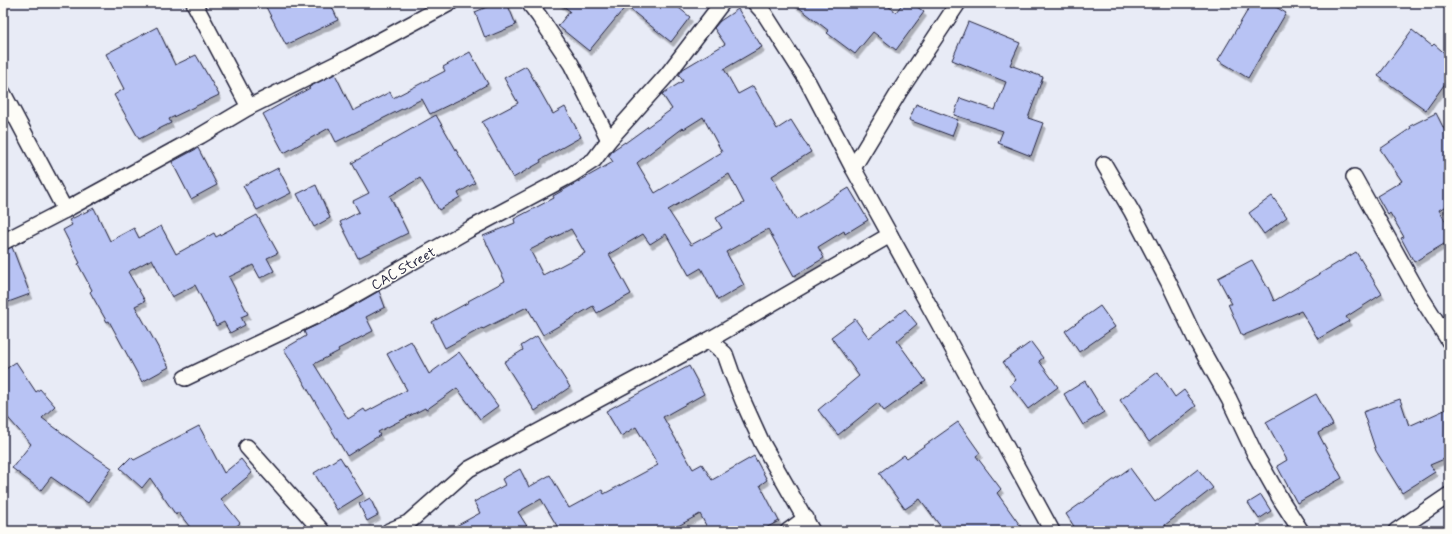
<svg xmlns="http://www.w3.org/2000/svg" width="1452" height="534" font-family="Mynerve,sans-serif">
<defs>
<filter id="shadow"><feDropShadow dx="2.5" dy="4.5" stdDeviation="0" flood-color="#0004"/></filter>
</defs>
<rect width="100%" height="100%" fill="#e8ebf6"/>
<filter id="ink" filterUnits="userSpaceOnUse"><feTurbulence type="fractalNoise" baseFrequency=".025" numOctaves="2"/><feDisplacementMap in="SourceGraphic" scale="8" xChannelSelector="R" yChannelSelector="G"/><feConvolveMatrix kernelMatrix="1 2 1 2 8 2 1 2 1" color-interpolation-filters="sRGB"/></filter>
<g filter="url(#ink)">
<g fill="#b8c3f4" stroke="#22223b" fill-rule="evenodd" filter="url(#shadow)">
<path d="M275,3H330L338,20L286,45L266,7Z"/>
<path d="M496,3H507L516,25L485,38L475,12Z"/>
<path d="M559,3H673L690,17L671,42L626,6L589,51L558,26L570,11Z"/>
<path d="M793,3H884L896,12L903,3H912L924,12L896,50L873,32L855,54L827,33L829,31Z"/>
<path d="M1252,3H1269L1286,13L1248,78L1218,60Z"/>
<path d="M738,9L762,47L724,69L738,94L753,86L777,129L791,120L811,152L772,176L796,220L849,188L868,220L845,234L844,231L818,247L824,258L794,276L768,229L726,252L744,285L718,300L701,268L689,275L666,234L650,244L643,234L609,254L631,294L597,313L593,306L543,335L527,307L483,329L482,328L445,348L432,322L469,302L468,301L505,281L483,236L515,223L514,219L554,198L553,196L613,162L609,156L613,150L625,142V143L672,109L662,94L683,81L679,75L683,69L725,44L714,28L720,21ZM703,117L722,152L655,193L637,163L638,162L683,128L684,129ZM729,174L744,203L716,218L722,228L691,245L668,210ZM571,229L585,253L543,275L530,250Z"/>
<path d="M968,22L1020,43L1010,65L1043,77L1028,118L1043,123L1031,156L998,143L1003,131L954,115L960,98L995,110L1006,82L952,60Z"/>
<path d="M157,27L175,65L196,55L219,95L169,119L171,123L139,139L114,95L124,89L106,54Z"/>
<path d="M1412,30L1432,46L1434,44L1449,57V78L1426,110L1378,76Z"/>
<path d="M470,52L488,84L461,99L430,114L422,99L336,142L329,128L284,153L263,114L310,88L309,87L335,74L353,111L390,92L393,98L445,71L443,67Z"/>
<path d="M526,66L553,114L565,107L581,137L540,160L541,162L513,178L482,122L518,103L504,78Z"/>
<path d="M916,104L958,120L952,136L909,120Z"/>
<path d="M1436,113L1449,139V204L1439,210L1449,228V241L1414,262L1401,238L1404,237L1390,213L1388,215L1377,196L1402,181L1380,149L1411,128L1410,126Z"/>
<path d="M436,115L475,183L458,193L460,197L439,210L420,178L390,196L408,233L358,258L340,222L359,212L353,201L369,193L352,163Z"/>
<path d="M198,148L217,185L191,199L172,162Z"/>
<path d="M278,168L291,193L257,210L243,186Z"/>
<path d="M316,185L330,218L314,227L297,194Z"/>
<path d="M1272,196L1287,217L1264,234L1249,213Z"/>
<path d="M94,208L110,241L134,228L139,238L161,226L176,254L214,233L216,237L257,215L278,253L267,258L274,271L260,278L253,265L229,277L248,314L241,317L245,325L230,333L224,322L216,326L195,285L172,297L152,259L128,272L145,301L135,306L169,367L142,382L109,321L107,322L90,292L92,290L78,264L80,263L63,230L72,225L69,220Z"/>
<path d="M12,247L30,294L3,304V251Z"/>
<path d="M1356,252L1382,294L1346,317L1349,321L1318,339L1301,311L1242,336L1228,304H1232L1218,278L1252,260L1267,287H1268L1274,301Z"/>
<path d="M379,291L385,307L366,317L373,331L338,349L339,351L314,364L348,419L364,409L366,412L407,390L387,354L411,341L429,374L459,352L498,406L480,419L457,388L426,410L425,408L378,432L380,435L347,456L284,349L306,336L304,331L332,318Z"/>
<path d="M1100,306L1115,327L1079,352L1065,331Z"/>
<path d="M905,309L917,324L897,341L926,381L884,411L878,403L838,435L818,410L859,376L831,337L855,319L869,338Z"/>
<path d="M537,336L570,387L535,411L504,362L523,350L521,346Z"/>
<path d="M1031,342L1043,358L1039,361L1058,387L1028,409L1010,385L1016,380L1003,362Z"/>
<path d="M16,362L36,392L40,389L55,406L42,418L85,450L112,468L88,503L51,477L41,490L12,468L31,444L3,412V371Z"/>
<path d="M689,366L704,394L663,417L693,469L702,464L712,480L754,456L767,480L760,485L779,521L760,531H709L700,514L669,531H560L541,499L518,512L530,531H447L480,513L474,502L505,485L502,479L520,469L529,487L550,475L569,508L602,490L604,494L658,465L636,427L621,436L606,411Z"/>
<path d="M1158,372L1175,397L1184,390L1196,406L1149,442L1120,400Z"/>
<path d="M1085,381L1104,412L1083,425L1064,394Z"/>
<path d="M1316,394L1333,425L1318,433L1342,478L1297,503L1277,466L1287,460L1266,422Z"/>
<path d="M1400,399L1409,426L1449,408V457L1430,465L1435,472L1402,493L1376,451L1363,412Z"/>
<path d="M958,422L980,453L976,456L1001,489L997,493L1024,531H944L920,499L905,509L879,473L904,455L907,458Z"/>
<path d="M199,426L224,473L241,459L252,473L221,499L240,523L231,531H193L178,512L176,515L150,478L142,488L120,468L131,457L134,460Z"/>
<path d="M340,457L363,494L337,510L314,473Z"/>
<path d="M1130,468L1155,502L1198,469L1213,488L1165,525L1169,531H1077L1066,514Z"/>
<path d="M1261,495L1271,511L1259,519L1248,503Z"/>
<path d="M370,498L378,515L367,521L359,504Z"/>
</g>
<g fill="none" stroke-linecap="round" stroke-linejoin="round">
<defs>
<g id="street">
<path d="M194,3L249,107"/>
<path d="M529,3L539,16L571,64L609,140"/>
<path d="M755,3L764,13L808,82L853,168L937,320L1052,531"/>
<path d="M3,93L65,210"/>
<path d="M1104,164L1132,212L1168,281L1195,338L1229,399L1255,454L1281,500L1301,531"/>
<path d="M853,168L899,92L958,3"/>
<path d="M1354,177L1419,294L1449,341"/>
<path d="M3,242L65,210L200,136L249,107L346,59L450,3"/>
<path d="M709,340L725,354L731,371L743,401L762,443L812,531"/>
<path d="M185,378L328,310L470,229L571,175L594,160L609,140L667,75L722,3"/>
<path d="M247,447L322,531"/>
<path d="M389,531L408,523L469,469L709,340L890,235"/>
<path d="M788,531L806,518"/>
<path d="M1396,531L1449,495"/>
</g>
</defs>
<use href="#street" stroke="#22223b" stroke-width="18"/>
<use href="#street" stroke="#fdfcf7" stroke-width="15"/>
</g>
</g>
<g text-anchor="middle" stroke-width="3" stroke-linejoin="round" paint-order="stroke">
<g font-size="14" fill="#22223b" stroke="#fdfcf7">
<text transform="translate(403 268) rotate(-30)" y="5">CAC Street</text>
</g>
</g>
<rect width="1452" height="534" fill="none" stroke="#fdfcf7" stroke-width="16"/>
<rect x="8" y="8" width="1436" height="518" fill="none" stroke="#22223b" stroke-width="1.5" filter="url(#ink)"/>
</svg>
